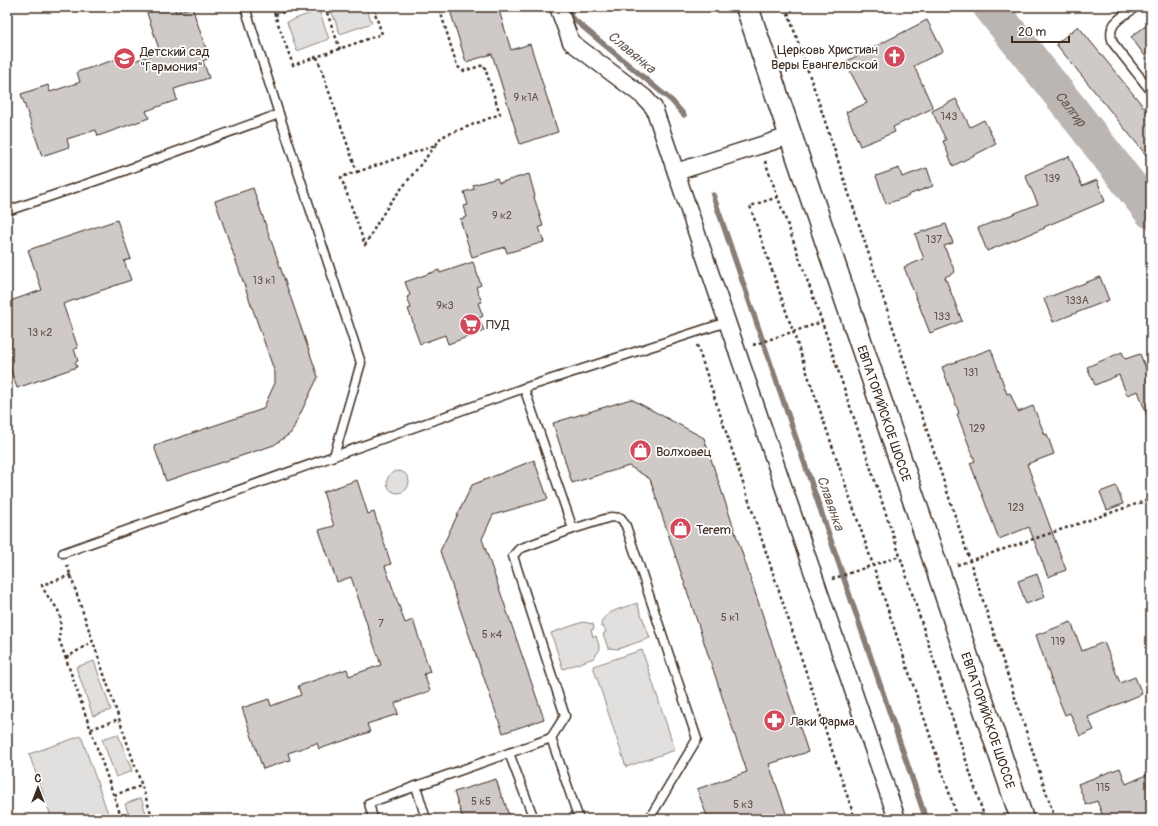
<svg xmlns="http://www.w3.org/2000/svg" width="1158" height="826" font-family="Pangolin,sans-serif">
<rect width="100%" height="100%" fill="#fff"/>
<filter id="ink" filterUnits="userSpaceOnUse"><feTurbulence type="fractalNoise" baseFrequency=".025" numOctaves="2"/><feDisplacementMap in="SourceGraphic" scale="8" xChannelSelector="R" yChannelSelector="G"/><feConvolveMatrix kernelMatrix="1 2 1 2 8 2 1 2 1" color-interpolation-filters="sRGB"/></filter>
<g filter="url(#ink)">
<g fill="#e2e0de" stroke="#8e857e">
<path d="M330,7H366L372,23L340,34Z"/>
<path d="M319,10L329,39L297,51L287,22Z"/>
<circle cx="398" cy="482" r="11"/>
<path d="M637,603L650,638L618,649L608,648L603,634L606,632L604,627H601C600,611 625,608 637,603Z"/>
<path d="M583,622L593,624L594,629L591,630L593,637L596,636L600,649L594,658L563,669L551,633Z"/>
<path d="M642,650L675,750L626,767L593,666Z"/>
<path d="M94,661L111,710L93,716L76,667Z"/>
<path d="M118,734L132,771L116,777L102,739Z"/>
<path d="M81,736L110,819H52L29,754Z"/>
<path d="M141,798L148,819H130L125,804Z"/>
</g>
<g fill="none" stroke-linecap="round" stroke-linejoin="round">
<g stroke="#887e77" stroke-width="5.5">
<path d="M567,7L571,17L672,101L684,115"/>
<path d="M713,195L926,819"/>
</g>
<path stroke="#bcb6b3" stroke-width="34" id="s1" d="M990,7L1072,110L1151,212"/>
</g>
<g fill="#cfcac7" stroke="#3b2a1e">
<path d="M145,7H174L176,12L192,7L209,58L203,61L209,78L174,89L177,100L146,111L149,118L98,136L96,130L67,139L69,147L42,156L21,94L48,85L50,92L80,82L77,72L126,56L128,63L160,52Z"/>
<path d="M449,7H498L511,50L530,44L558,132L520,144L492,54L466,62Z"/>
<path d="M927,20L943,51L914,66L933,108L893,127L895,132L860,146L846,112L867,103L845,62Z"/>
<path d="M1151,22V64L1131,37Z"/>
<path d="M1078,26L1151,116V161L1056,44Z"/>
<path d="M956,99L970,127L984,120L996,144L953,166L943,141L946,140L932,111Z"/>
<path d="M1069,156L1082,186L1097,180L1105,201L1044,227L1045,228L987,251L978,228L1038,204L1025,175Z"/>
<path d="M899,168L902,177L927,168L933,186L908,195L909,196L886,204L876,176Z"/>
<path d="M529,174L535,196L534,197L543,226L539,227L544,242L507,253L505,247L472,257L460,219L467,217L464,206L468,205L464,192L474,189L473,185L497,178L499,183Z"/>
<path d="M253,188L318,377L291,433L274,445L166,481L154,446L263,409L275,383V373L215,201Z"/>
<path d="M117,220L131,259L124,261L131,280L63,304L78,348L74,349L78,361L75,362L77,367L17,388L7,359V302L42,290L28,250Z"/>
<path d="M946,224L953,243L944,246L955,272L945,277L962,321L930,333L904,267L924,259L915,234Z"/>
<path d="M473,262L481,285L476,287L482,302L478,303L483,316L479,318L484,331L448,344L445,335L420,344L413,325H414L408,309L411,308L407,297L410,295L405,282L439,270L440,273Z"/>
<path d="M1100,277L1109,300L1053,322L1044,299Z"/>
<path d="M991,349L1007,394L1010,393L1018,412L1033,406L1045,435L1047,434L1054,454L1027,464L1066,570L1048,577L1029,527L999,539L970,463L975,461L957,414L959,413L942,367Z"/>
<path d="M1122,352L1125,359L1140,354L1151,381V421H1149L1138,391L1127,395L1119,375L1095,385L1087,367Z"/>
<path d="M631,399L704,438L808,752L769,764L788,819H708L697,789L747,772L650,479L629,466L572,483L553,423Z"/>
<path d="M534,460L548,499L493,515L482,539L544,719L503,733L440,551L472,485Z"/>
<path d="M357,480L368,514L374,512L391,564L385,566L405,623L413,620L430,672L424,674L430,691L395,703L398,714L367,724L370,732L319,749L317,743L288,753L290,760L263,769L242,708L269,699L271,706L301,695L298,686L347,669L349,676L381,665L351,577L337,582L319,530L334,526L323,492Z"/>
<path d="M1116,486L1123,504L1107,510L1100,492Z"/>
<path d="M1037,574L1045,597L1026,604L1018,581Z"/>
<path d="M1071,622L1082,651L1104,642L1120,683L1135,677L1142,694L1088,717L1094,730L1080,736L1070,713L1065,715L1054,688L1036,635Z"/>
<path d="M1120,768L1126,784L1151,773V819H1104L1097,801L1086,805L1078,784Z"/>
<path d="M496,779L502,798L503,797L510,819H463L454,792Z"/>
</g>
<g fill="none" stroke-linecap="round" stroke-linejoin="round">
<defs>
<g id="lane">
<path d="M1136,7C1123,17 1105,23 1113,43L1151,91"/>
<path d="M279,114L361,363L334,456"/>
<path d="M7,211L110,176L279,114L245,7"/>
<path d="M524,388L573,529L611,517L621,518L626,526L697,739L649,819"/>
<path d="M63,553L524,388L727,322"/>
<path d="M551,738L579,819"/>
<path d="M509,753L534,819"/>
<path d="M416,786L426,819"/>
<path d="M373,819L369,803L551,738L565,716L513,556L519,549L573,529"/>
</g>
<g id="street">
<path d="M558,7L571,42L644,97L654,108L897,819"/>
<path d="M676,172L790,136"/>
</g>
<g id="primary">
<path id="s2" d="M747,7L1022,819"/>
</g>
</defs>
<use href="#lane" stroke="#3b2a1e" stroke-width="11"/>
<use href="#street" stroke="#3b2a1e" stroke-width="19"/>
<use href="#primary" stroke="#3b2a1e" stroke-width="25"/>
<g stroke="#3b2a1e" stroke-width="2.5" stroke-dasharray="3 3" stroke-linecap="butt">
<path d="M272,7L293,65L382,34L373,7"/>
<path d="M325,7L340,49"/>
<path d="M786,7L816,94L1055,819"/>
<path d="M275,15L299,7"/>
<path d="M317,57L357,172L341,177L365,245L378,222L390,203L436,145L357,172"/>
<path d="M436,145L441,137L500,114L484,65L463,71L457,66L439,7"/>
<path d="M765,161L822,322L900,556L985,819"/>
<path d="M778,197L750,206L873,565L958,819"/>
<path d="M697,345L855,819"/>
<path d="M753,345L822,322"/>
<path d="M67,565L153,819"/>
<path d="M957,565L1151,499"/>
<path d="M71,575L42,585C45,594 51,600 56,607C63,617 60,628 59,639L122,819"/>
<path d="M832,579L900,556"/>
<path d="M66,658L93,641"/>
<path d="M91,729L119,719"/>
<path d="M114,795L141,786"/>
</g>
<use href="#lane" stroke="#fff" stroke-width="8"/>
<use href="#street" stroke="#fff" stroke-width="16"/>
<use href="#primary" stroke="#fff" stroke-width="22"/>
</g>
</g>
<defs>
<symbol id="church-disc" viewBox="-11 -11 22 22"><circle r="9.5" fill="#d1495b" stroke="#fff"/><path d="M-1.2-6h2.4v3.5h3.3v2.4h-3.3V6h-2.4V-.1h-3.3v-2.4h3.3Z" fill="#fff"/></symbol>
<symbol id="school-disc" viewBox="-11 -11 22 22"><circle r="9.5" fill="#d1495b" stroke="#fff"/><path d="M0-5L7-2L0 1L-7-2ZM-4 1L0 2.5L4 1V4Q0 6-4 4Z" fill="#fff"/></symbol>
<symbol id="supermarket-disc" viewBox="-11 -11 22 22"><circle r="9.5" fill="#d1495b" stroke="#fff"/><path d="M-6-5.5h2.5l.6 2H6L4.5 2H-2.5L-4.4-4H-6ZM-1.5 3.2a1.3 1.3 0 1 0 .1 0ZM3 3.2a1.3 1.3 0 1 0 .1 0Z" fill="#fff"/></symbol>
<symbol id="shop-disc" viewBox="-11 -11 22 22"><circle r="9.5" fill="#d1495b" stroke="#fff"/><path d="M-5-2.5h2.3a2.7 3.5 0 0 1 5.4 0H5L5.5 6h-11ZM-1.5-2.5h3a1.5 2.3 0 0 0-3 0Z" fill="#fff"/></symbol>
<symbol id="pharmacy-disc" viewBox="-11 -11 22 22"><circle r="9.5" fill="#d1495b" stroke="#fff"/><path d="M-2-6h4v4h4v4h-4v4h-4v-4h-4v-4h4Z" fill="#fff"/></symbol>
</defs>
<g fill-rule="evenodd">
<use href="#church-disc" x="882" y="44" width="25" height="25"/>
<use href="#school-disc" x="112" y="46" width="25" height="25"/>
<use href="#supermarket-disc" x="458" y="312" width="25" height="25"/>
<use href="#shop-disc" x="628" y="438" width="25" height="25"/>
<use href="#shop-disc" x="668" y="516" width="25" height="25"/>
<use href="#pharmacy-disc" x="762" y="708" width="25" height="25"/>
</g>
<g text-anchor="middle" stroke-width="3.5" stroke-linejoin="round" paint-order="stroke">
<g font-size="11" fill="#605248">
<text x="526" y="101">9 к1А</text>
<text x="949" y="120">143</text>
<text x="1052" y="182">139</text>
<text x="502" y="219">9 к2</text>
<text x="934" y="243">137</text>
<text x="264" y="284">13 к1</text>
<text x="1077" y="304">133А</text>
<text x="445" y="309">9к3</text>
<text x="942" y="320">133</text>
<text x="40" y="336">13 к2</text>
<text x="971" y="376">131</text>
<text x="977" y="432">129</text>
<text x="1016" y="511">123</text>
<text x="730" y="621">5 к1</text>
<text x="381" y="627">7</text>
<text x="492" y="638">5 к4</text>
<text x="1058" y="645">119</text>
<text x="1103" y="791">115</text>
<text x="481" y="805">5 к5</text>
<text x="743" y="808">5 к3</text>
</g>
<g font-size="13" fill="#3b2a1e" stroke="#fff" text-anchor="start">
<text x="878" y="54" text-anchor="end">Церковь Христиан<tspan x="878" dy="15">Веры Евангельской</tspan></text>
<text x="140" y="56">Детский сад<tspan x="140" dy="15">"Гармония"</tspan></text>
<text x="486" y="329">ПУД</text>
<text x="656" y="456">Волховец</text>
<text x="696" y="534">Terem</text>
<text x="790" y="726">Лаки Фарма</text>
</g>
<g font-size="13" fill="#3b2a1e" stroke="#fff">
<text dy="5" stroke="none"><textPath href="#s2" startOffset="429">ЕВПАТОРИЙСКОЕ ШОССЕ</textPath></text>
<text dy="5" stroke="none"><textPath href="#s2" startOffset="753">ЕВПАТОРИЙСКОЕ ШОССЕ</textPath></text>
</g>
<g font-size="14" font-style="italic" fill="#685b52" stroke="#fff">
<text transform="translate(632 52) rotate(40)" y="5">Славянка</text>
<text dy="5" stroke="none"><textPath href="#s1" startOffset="130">Салгир</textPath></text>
<text transform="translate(831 503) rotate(71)" y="5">Славянка</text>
</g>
</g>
<rect width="1158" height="826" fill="none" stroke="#fff" stroke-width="24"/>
<rect x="12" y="12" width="1134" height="802" fill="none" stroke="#3b2a1e" stroke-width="1.5" filter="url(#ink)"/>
<g transform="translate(38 788)" stroke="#ffffff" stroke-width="3" paint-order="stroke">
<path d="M0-3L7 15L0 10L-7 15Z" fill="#3b2a1e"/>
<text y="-6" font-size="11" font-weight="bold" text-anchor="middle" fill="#3b2a1e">С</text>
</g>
<path d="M1012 36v6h57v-6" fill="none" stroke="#3b2a1e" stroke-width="2"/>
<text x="1018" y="36" font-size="12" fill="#3b2a1e" stroke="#ffffff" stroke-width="3" paint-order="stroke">20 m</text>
</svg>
